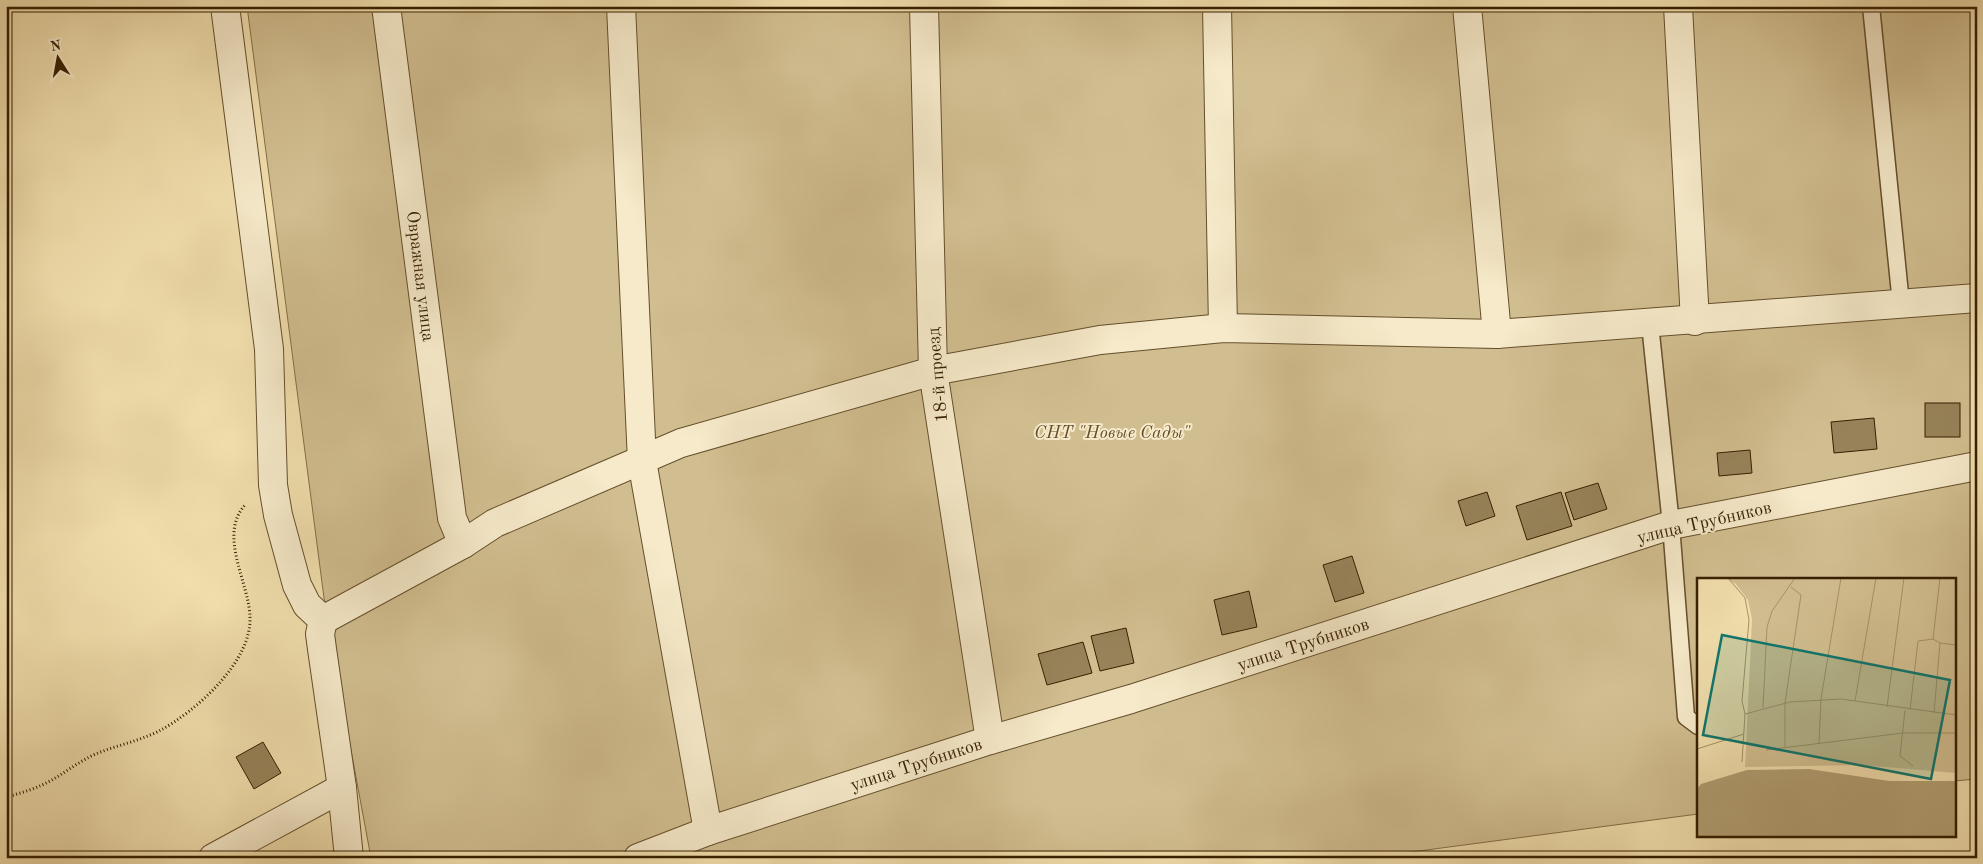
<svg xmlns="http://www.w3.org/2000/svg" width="1983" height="864" font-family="'Old Standard TT',serif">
<rect width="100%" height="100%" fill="#f1dfad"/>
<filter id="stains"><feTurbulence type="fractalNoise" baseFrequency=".004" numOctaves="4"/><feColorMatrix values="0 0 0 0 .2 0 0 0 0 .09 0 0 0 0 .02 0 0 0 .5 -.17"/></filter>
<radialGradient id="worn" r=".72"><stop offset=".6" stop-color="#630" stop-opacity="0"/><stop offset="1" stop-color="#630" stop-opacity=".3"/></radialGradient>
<path fill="#d1be90" stroke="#846e48" d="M247,6H1977V779L1954,781V579H1698V814L1366,858H371L327,621Z"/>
<g fill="#97835a" stroke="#361f00">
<rect x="1925" y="403" width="35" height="34"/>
<path d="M1874,418L1877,449L1834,453L1831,422Z"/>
<path d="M1750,450L1752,473L1719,476L1717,453Z"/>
<path d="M1598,483L1607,509L1574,520L1565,493Z"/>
<path d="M1487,492L1495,516L1466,526L1458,501Z"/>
<path d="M1561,492L1572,526L1527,540L1516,506Z"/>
<path d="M1352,556L1364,593L1335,602L1323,565Z"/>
<path d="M1249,591L1257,627L1222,635L1214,600Z"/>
<path d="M1126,628L1134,663L1100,671L1091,636Z"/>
<path d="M1083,642L1092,673L1047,685L1038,654Z"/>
<path d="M263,742L281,773L254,789L236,757Z"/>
</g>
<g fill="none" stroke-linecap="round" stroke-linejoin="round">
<defs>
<g id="lane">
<path d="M1871,6L1901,304"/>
<path d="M1650,324L1671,525L1686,717L1698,726"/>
</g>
<g id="street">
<path d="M225,6L269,349L273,485L278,515L297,585L307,605L323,620L320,634L322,649L342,788L349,858"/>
<path d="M386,6L452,518L463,544"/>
<path d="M621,6L642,461L708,831"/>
<path d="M924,6L933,371L990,740"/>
<path d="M1217,6L1223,328"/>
<path d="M1467,6L1497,334"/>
<path d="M1678,6L1695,321"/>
<path d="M323,620L463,544L495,523L681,443L933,371L1100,340L1223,328L1497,334L1977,298"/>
<path d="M213,858L342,788"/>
<path d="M638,858L708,831L990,740L1131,699L1671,525L1977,466"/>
</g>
</defs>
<use href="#lane" stroke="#654f2b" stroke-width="19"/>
<use href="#street" stroke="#654f2b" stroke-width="30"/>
<path stroke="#361f00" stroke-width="3" stroke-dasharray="1 2.5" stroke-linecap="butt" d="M6,797C18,794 31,790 42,785C62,776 78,761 98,753C118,745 139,741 159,731C195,712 252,662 250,617C249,582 217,534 246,504"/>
<use href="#lane" stroke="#f6eaca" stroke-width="16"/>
<use href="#street" stroke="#f6eaca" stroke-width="28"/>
</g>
<g text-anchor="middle" stroke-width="4" stroke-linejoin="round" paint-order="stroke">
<g font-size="18" fill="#361f00" stroke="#f6eaca">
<text transform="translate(421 276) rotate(83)" y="6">Овражная улица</text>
<text transform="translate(937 375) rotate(-95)" y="6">18-й проезд</text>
<text transform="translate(1704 522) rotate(-13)" y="6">улица Трубников</text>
<text transform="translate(1303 644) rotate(-18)" y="6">улица Трубников</text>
<text transform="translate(916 764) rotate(-18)" y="6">улица Трубников</text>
</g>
<g font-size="18" font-style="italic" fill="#644f2b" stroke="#f6eaca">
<text x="1112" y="438">СНТ "Новые Сады"</text>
</g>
</g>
<g transform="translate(1697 578)">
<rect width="259" height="259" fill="#f1dfad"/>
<path d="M29,0H259V195L165,187L48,189L55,41L51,22L39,6Z" fill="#d1be90"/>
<path d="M112,191L192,203H259V259H0V211L4,206L50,192Z" fill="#b19e72"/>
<path fill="none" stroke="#a69268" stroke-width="1" d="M31,0L48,20L52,42L45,123L48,136L45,184M236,61L243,0M158,123L179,0M190,129L207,0M66,130L70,49L75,33L98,0M208,132L203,178L216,188M213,132L221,63L236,61L243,65L259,67M237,135L243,65M48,136L93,124L144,121L259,137M122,165L124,121L144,0M88,169V125L104,17L94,9M0,171L47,156M69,172L206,155H259"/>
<path fill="#0f766e" fill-opacity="0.15" stroke="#0f766e" stroke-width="2.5" d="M25,57L253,102L234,201L6,157Z"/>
<rect width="259" height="259" fill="none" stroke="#361f00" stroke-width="2.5"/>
</g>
<rect width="1983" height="864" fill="none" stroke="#f1dfad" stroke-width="25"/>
<rect x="8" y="8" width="1968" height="849" fill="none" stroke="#361f00" stroke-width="2.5"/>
<rect x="12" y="12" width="1958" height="839" fill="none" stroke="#361f00"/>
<g transform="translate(58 58) rotate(349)" stroke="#f6eaca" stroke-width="4" paint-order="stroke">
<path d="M0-4L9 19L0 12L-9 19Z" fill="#361f00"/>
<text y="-8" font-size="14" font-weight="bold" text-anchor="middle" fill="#361f00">N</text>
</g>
<rect width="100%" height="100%" filter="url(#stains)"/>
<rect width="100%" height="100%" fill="url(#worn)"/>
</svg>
